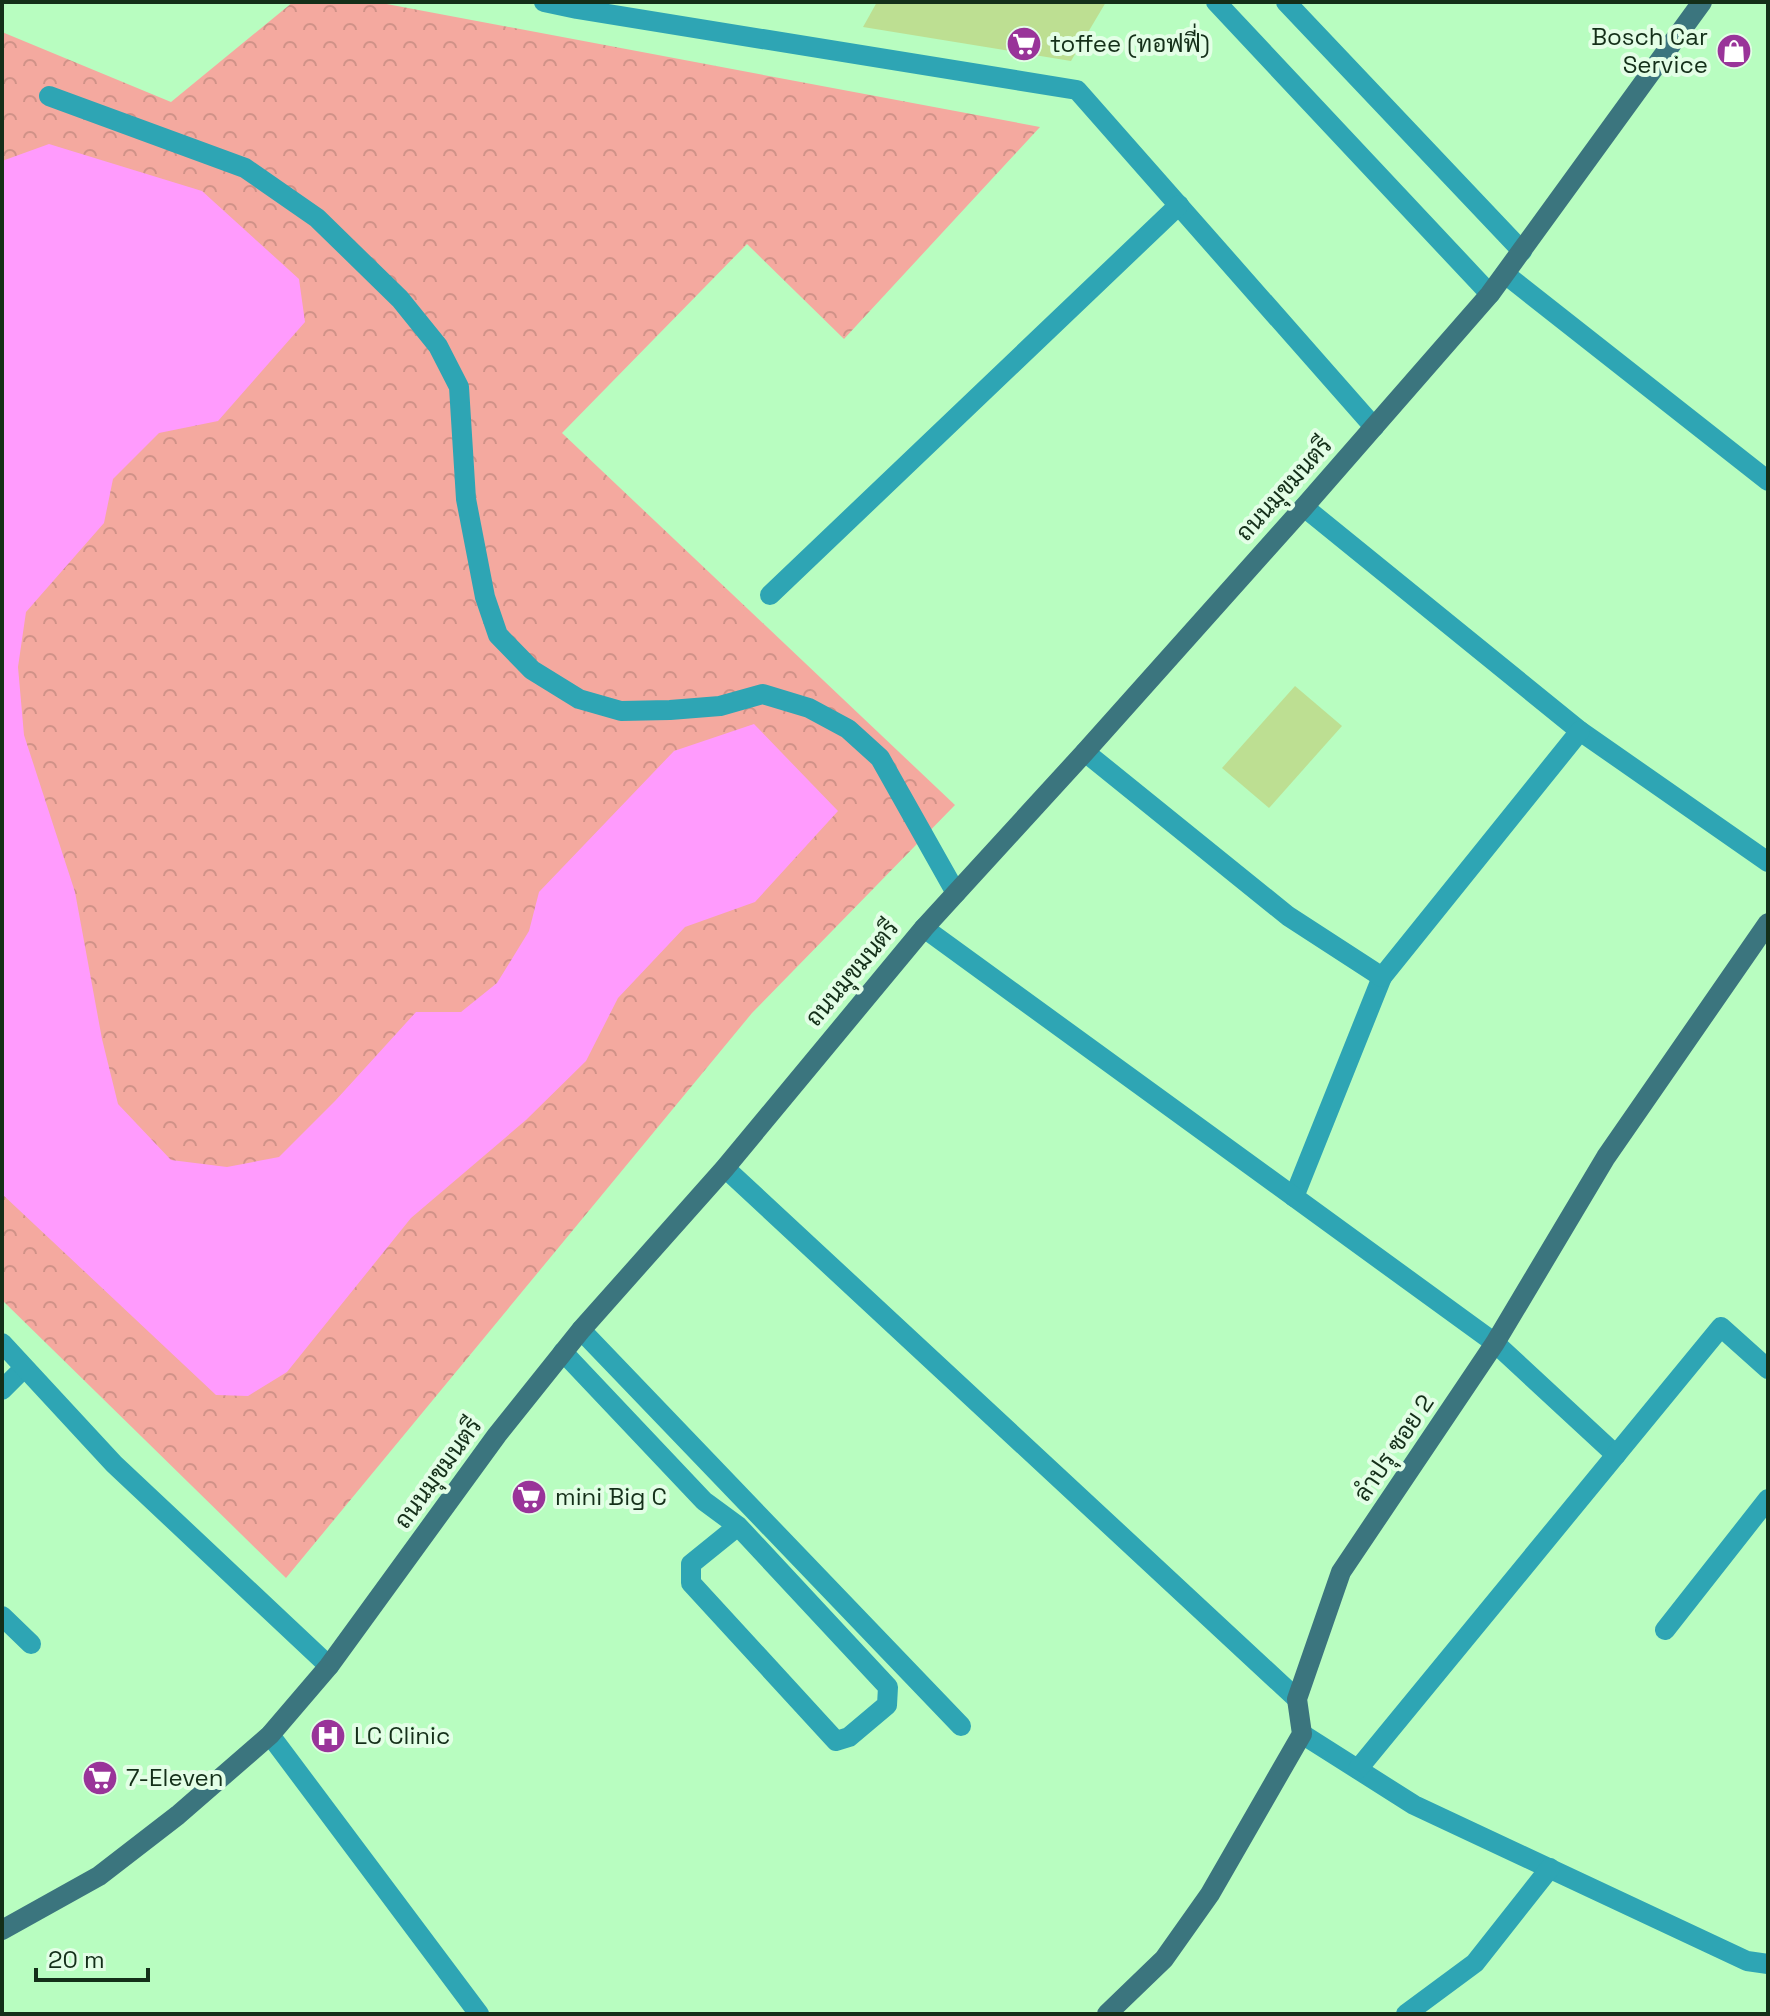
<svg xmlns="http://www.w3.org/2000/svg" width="1770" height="2016" font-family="'Space Grotesk',Sarabun,sans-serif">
<defs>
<pattern id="park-crowns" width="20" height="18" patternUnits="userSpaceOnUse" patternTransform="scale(2)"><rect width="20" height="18" fill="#f4a99f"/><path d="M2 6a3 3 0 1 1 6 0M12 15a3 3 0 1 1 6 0" fill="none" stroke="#d09288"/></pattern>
</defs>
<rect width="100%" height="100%" fill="#b8fdc0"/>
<path fill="url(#park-crowns)" d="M293,2H376L1040,127L844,339L747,244L562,433L955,805L752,1013L286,1578L2,1300V32L171,102Z"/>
<path fill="#ff9bfd" d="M49,144L202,191L299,279L305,322L218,421L159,433L113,479L104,523L26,612L18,667L24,735L75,892L102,1039L118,1104L171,1160L227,1167L279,1157L335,1101L416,1012H461L497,983L529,931L539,892L674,751L754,724L838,811L755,902L685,927L618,998L586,1061L526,1120L411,1218L287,1372L248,1396L216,1395L2,1194V161Z"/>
<g fill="#bddf92">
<path d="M877,2H1106L1071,61L863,27Z"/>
<path d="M1295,686L1342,726L1269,808L1222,768Z"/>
</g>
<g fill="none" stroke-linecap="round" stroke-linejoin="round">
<g stroke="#2ea5b4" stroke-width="20">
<path d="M1216,2L1490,294"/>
<path d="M1286,2L1522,251"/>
<path d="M49,96L245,168L317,218L400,299L438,346L459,387L466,499L485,597L498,635L532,670L579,699L621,711L670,710L720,706L763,694L809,708L848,729L880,758L956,893"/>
<path d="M1505,274L1768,481"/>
<path d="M1294,1197L1382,977"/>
<path d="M563,1352L704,1501L738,1526L888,1687L887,1705L849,1737L836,1741L691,1583V1564L738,1526"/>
<path d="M2,1390L24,1368"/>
<path d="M2,1616L31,1644"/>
</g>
<g stroke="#2ea5b4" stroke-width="20">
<path d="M544,2L577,9L1077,90L1374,427"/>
<path d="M1304,507L1580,731L1768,862"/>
<path d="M770,595L1179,205"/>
<path d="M1085,752L1288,916L1382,977L1580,731"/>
<path d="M924,928L1495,1343L1616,1455"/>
<path d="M725,1168L1297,1699"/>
<path d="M581,1330L961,1726"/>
<path d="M2,1343L114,1464L329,1666"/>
<path d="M1665,1630L1768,1499"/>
<path d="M1302,1734L1414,1805L1747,1961L1768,1964"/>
<path d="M270,1735L479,2014"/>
<path d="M1358,1769L1721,1327L1768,1369"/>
<path d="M1406,2014L1475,1963L1550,1868"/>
</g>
<g stroke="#3b757e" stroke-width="20">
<path d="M2,1930L99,1876L178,1815L270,1735L329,1666L497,1435L581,1330L725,1168L924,928L1085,752L1304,507L1490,294L1702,2"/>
<path d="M1107,2014L1164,1959L1210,1894L1302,1734L1297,1699L1341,1572L1495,1343L1606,1157L1768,923"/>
</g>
</g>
<defs>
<symbol id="supermarket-disc" viewBox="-11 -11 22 22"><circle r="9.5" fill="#993499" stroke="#e3fee6"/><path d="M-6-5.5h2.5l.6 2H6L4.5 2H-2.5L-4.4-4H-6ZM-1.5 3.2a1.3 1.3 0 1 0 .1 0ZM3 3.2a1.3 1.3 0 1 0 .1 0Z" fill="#fff"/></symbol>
<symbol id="shop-disc" viewBox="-11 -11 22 22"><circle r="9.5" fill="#993499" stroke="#e3fee6"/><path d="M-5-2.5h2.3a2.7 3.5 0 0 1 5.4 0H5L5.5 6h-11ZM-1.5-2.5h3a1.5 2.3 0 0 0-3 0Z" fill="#fff"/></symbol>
<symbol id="hospital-disc" viewBox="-11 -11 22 22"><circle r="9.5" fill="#993499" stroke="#e3fee6"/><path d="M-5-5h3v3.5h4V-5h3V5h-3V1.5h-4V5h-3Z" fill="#fff"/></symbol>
</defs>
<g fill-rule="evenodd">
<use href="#supermarket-disc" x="1004" y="24" width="40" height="40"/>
<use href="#shop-disc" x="1714" y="31" width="40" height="40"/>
<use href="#supermarket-disc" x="509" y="1477" width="40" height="40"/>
<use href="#hospital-disc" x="308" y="1716" width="40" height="40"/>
<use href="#supermarket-disc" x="80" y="1758" width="40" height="40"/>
</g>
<g text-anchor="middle" stroke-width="8" stroke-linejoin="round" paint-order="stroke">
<g font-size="24" fill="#142f19" stroke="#e3fee6" text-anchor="start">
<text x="1708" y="45" text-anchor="end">Bosch Car<tspan x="1708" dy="28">Service</tspan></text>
<text x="1050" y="52">toffee (ทอฟฟี่)</text>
<text x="555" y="1505">mini Big C</text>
<text x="354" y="1744">LC Clinic</text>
<text x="126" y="1786">7-Eleven</text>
</g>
<g font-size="24" fill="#142f19" stroke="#e3fee6">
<text transform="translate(1284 489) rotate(-48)" y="8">ถนนมุขมนตรี</text>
<text transform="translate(852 973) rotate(-50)" y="8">ถนนมุขมนตรี</text>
<text transform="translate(1394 1448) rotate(-56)" y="8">ลำปรุ ซอย 2</text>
<text transform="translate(438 1473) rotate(-54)" y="8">ถนนมุขมนตรี</text>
</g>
</g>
<rect width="1770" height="2016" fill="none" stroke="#142f19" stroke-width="8"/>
<path d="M36 1968v12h112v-12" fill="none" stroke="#142f19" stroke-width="4"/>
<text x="48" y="1968" font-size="24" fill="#142f19" stroke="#e3fee6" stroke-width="6" paint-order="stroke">20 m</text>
</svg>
